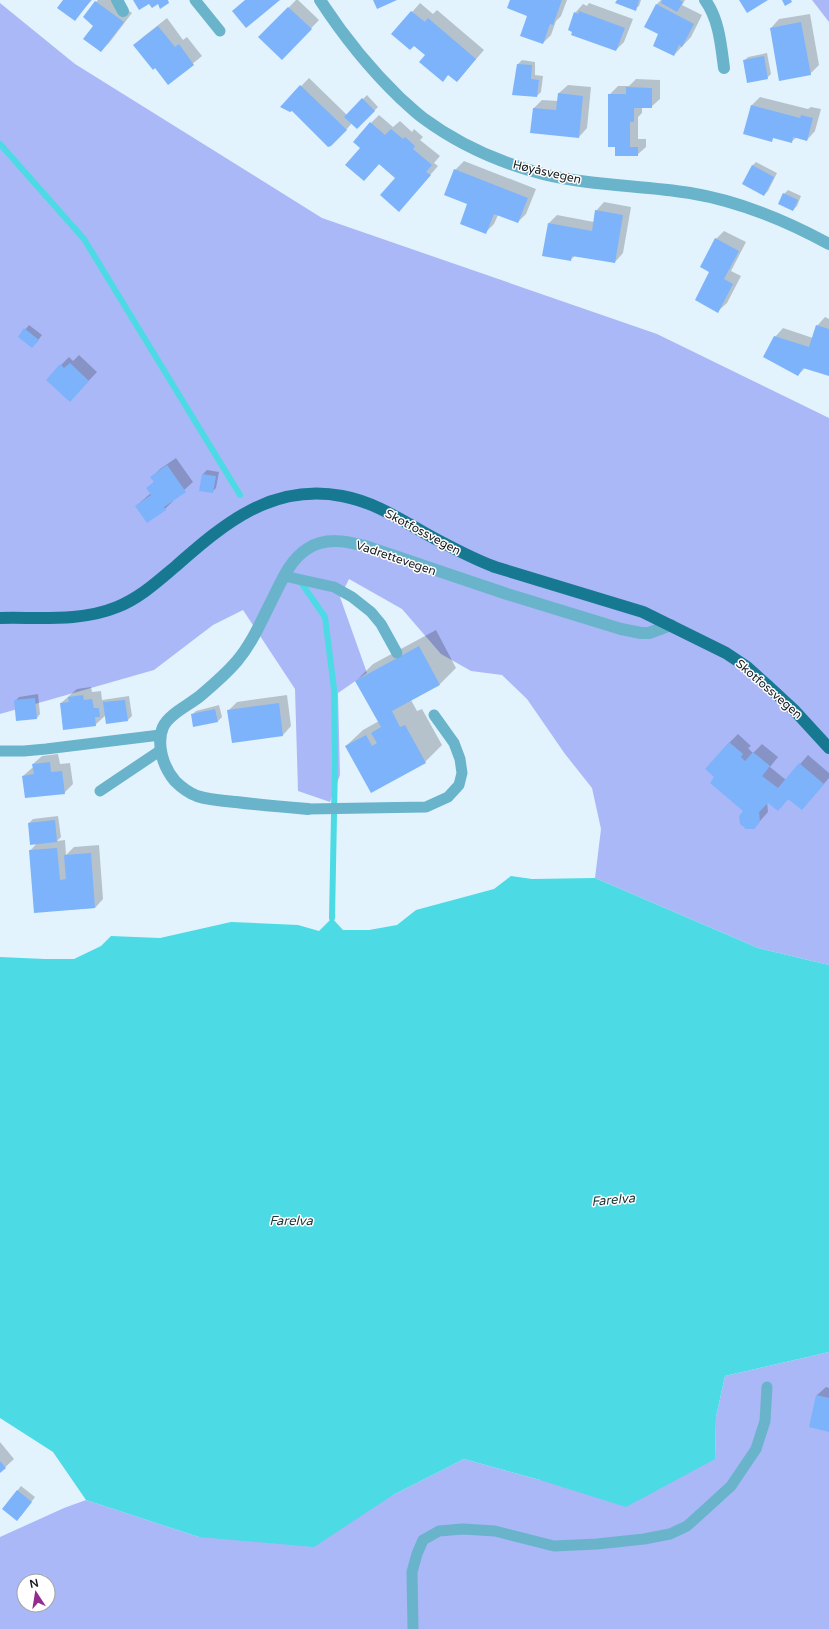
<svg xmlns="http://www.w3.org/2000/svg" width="829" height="1629" font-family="'Varela Round',sans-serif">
<rect width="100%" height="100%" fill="#e3f3fe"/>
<g fill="#aab8f7" fill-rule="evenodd">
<path d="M812,0H829V22Z"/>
<path d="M0,3L75,64L322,218L657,334L829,418V965L758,948L595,878L601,829L592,788L565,754L527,699L502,675L471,671L441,654L402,609L349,579L340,597L367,673L338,693L340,775L330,802L298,791L295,689L243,610L213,625L154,670L0,714Z"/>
<path d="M829,1352V1629H0V1537L64,1508L86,1500L199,1537L393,1495L464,1459L540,1480L715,1459L716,1417L725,1376ZM24,1581H48V1605H24Z"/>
</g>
<path fill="#4cdae4" d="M511,876L532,879L595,878L758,948L829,965V1352L725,1376L716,1417L715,1459L626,1507L540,1480L464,1459L393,1495L314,1547L199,1537L86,1500L53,1452L0,1418V957L45,959H74L101,946L111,936L160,938L231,922L298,925L319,931L332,918L343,930H369L397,925L416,910L494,889Z"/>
<g fill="#0003">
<path d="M64,0H92L74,20Z"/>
<path d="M98,0H113L132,13L109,43L101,51L95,26L96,2Z"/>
<path d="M296,0H298L319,20L282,59L260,37Z"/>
<path d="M511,0H567L561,16L556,21L551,35L543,43L528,15Z"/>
<path d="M618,0H641L639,6L635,9Z"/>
<path d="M661,0H685L682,5L702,15L691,37L674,55L656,5Z"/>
<path d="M420,3L433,14L437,10L484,50L457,81L414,45L393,34Z"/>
<path d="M589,3L633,19L624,42L616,50L575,13L583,4L587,6Z"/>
<path d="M810,14L819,65L810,74L780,79L771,28L779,19Z"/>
<path d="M167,18L183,40L187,37L202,56L168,84L155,67L135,45L143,37Z"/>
<path d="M767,53L771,74L767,78L744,61L748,57Z"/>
<path d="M522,60L535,62V75L543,76L541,92L537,96L518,64Z"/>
<path d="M309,78L347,115L367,95L378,107L357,128L352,123L346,130L281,107Z"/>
<path d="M636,79L660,80V99L651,107H642V113L638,117V139H646V147L637,155L616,146L609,95L618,86H629Z"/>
<path d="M568,85L591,87L587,128L579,137L531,132L534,108L542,100L558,101L559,93Z"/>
<path d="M760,97L808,109L811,107L821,109L815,131L807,140L797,137L791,142L774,137L771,140L745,133L752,105Z"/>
<path d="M379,115L393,127L400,121L412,132L414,129L423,137L420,140L440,156L434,163L438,166L399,211L396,178L379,164L364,180L361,148L371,123Z"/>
<path d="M464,161L536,189L526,214L518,222L498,215L494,224L486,232L469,204L455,170Z"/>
<path d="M756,162L777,173L768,191L764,195L752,166Z"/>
<path d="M788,190L801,196L797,206L793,210L784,194Z"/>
<path d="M604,202L631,207L623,253L615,262L575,256L570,260L549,223L557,215L594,222L596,211Z"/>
<path d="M724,231L746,242L731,271L741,276L727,303L718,311L711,272L716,239Z"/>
<path d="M825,317L829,319V375L805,368L798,375L775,337L783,328L813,338L817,326Z"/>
<path d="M29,325L42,335L36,343L19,337Z"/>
<path d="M79,355L97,372L78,392L61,365L69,357L73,361Z"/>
<path d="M176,458L193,482L173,500V501L165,509L136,506L151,493L148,488L155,481L152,477L160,469Z"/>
<path d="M207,470L219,472L216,488L212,492L203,474Z"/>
<path d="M436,630L456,668L440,684L411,700L417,711L422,709L442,745L425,762L346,746L363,730L379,721L356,681L373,664Z"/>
<path d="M91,687L92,692L101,691L102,700L129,696L132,716L128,720L106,715L95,725L61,703L77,689Z"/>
<path d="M38,694L40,714L37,718L15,701L19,697Z"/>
<path d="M287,695L291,726L283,735L233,742L228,711L237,702Z"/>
<path d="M219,705L222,717L218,721L194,726L192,715L196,711Z"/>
<path d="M738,734L751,746L748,748L753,753L762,744L778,757L770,767L786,780L808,755L829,773V778L810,800L789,798L778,810L767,801L768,812L754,828L744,811L716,777L729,743Z"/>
<path d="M58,754L60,764L70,763L73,784L64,793L23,776L32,768L34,767L33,764L42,756Z"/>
<path d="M58,816L61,837L57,841L65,840L66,855L74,847L99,845L103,899L95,908L35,912L30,851L37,843L29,823L33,819Z"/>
<path d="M826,1387L829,1388V1431L810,1426L817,1395Z"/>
<path d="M0,1442L14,1459L0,1472Z"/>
<path d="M21,1486L35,1497L21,1516L3,1509Z"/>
</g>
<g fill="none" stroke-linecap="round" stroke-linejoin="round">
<g stroke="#4cdae4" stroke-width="6">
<path d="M0,144L84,239L240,495"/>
<path d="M300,581L325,617L334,689L335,763L332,918"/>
</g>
</g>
<g fill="#7db3fb">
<path d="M63,0H91L75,21L57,8Z"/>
<path d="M133,0H168L169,3L160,9L158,4L152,8L149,4L139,10Z"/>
<path d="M245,0H280L246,28L232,11Z"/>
<path d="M373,0H397L377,9Z"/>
<path d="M510,0H562L553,25L550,24L543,44L520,36L527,16L507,8Z"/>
<path d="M617,0H639L636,11L615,3Z"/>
<path d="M662,0H680L683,2L677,12L661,3Z"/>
<path d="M739,0H768L747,13Z"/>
<path d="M782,0H791L792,2L785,6Z"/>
<path d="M95,1L124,22L101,52L83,39L93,26L83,17Z"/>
<path d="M656,4L694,24L682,47L679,45L674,56L653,46L658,34L644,27Z"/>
<path d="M288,7L312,29L282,60L258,37Z"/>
<path d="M411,11L425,22L428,18L476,59L457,82L448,75L443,82L419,62L425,55L414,46L410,50L391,34Z"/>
<path d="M579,11L625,28L616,51L571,35L572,32L568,30L574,12L578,14Z"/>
<path d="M801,22L811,75L779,81L770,28Z"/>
<path d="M158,26L175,47L179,44L194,65L168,85L155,68L153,70L133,45Z"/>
<path d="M764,56L768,79L747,83L743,60Z"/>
<path d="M517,64L532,65L531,79L539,80L537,97L512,95Z"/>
<path d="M300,85L347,130L331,146L328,147L292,111L290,112L280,107Z"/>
<path d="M626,87L652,88V108H634V122H630V147H638V156H615V147H608V94H626Z"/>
<path d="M558,93L583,96L579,138L530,133L533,108L556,110Z"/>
<path d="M362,98L375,111L357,129L344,117Z"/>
<path d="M751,105L800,118L801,115L813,118L807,141L793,137L792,143L773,138L772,142L743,134Z"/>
<path d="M370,122L385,135L391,129L403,139L405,137L415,146L413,149L432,165L426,172L431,175L399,212L380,195L395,178L379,164L364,181L345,165L360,148L353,142Z"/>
<path d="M752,165L774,177L764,196L742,184Z"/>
<path d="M454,169L528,198L518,223L494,214L486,234L460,224L467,204L444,195Z"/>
<path d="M783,193L798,200L793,211L778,204Z"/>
<path d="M595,210L623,215L615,263L572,256L571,261L542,256L548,223L592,231Z"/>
<path d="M715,238L739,251L724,279L733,284L718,313L695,300L709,272L700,267Z"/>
<path d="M816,325L829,329V376L803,368L798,376L763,357L774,336L809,347Z"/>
<path d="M24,328L39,340L32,348L18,337Z"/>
<path d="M70,363L89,381L70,402L46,380L60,364L64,368Z"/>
<path d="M167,465L186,492L164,507L166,510L147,523L135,506L151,495L146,488L154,482L150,477Z"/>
<path d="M202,474L216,476L213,493L199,491Z"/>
<path d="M419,646L440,685L392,711L400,727L405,725L426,763L371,793L345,746L366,735L372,746L377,743L371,733L381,727L355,681Z"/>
<path d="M83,695L84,700L92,699L94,708H99L100,717H95L96,726L63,730L60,703L69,702L68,697Z"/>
<path d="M35,698L37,719L16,721L14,700Z"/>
<path d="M125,700L128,721L106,724L103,702Z"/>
<path d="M279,703L283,736L232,743L227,710Z"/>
<path d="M215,709L218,722L193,727L191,714Z"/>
<path d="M729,742L743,754L741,757L745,761L753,752L770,766L762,776L778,788L799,763L824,784L802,810L788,799L778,811L768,803L759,812L760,822L754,829H746L740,824L739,816L743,811L710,783L714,777L705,769Z"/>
<path d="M50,762L51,772L62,771L65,794L25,798L22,776L34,774L32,764Z"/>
<path d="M55,820L57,842L30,845L28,823Z"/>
<path d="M57,848L60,880L66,879L64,855L91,853L95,908L34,913L29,850Z"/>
<path d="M816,1395L829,1398V1432L809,1427Z"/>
<path d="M0,1461L6,1468L0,1473Z"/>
<path d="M17,1490L32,1502L17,1521L2,1509Z"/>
</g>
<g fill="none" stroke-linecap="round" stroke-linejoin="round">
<g stroke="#6ab4cb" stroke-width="11">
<path d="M195,0L220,31"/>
<path d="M284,576L334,587L352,597L371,612L381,624L397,653"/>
<path d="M0,751H24L46,749L160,735"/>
<path d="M100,791L161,750"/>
<path d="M308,809L426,807L448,797L459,785L462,773L460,759L454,743L434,715"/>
<path d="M413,1629L412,1572L417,1554L423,1540L439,1531L463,1529L495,1531L554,1546L597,1544L644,1539L670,1534L687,1526L708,1507L731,1486L756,1449L765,1421L767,1387"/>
</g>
<g stroke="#6ab4cb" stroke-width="12">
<path d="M117,0L123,11"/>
<path d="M320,0C344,37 368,67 400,98C408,105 415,112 423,118C458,144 501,163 543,174C591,186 642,185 690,193C739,201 785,220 829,244"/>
<path d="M705,0C719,19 721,45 724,68"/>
<path d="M308,809C284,807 260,805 236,802C223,801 209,800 197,796C189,793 181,787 175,781C163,767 156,744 163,727C169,714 189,705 200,696C213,685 226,674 237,661C253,642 262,619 273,598C282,580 290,560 307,549C325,537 346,541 365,546L507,594L621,629L641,633H649L671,625"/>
</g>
<path stroke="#167891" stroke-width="12" d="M0,618C38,617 81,622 117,607C140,598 158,581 176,566C225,523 272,483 342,496C375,502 403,521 432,537C453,548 473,559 495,567L643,612L726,653L747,667L767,685L795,711L829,748"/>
</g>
<g text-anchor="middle" stroke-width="3" stroke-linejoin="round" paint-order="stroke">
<g font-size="12" fill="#161b1f" stroke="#fff">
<text transform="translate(547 172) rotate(13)" y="4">Høyåsvegen</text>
<text transform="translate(423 532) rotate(28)" y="4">Skotfossvegen</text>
<text transform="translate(396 558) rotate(19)" y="4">Vadrettevegen</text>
<text transform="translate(769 689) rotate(41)" y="4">Skotfossvegen</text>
</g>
<g font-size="13" font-style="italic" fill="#1e3638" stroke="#fff">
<text transform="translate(613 1199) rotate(-5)" y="5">Farelva</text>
<text x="291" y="1225">Farelva</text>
</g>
</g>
<g transform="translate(36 1593) rotate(348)"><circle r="19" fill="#ffffff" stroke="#a2a4a5"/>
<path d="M0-3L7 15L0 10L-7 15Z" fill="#932c90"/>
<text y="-6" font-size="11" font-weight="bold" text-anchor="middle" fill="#161b1f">N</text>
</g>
</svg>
